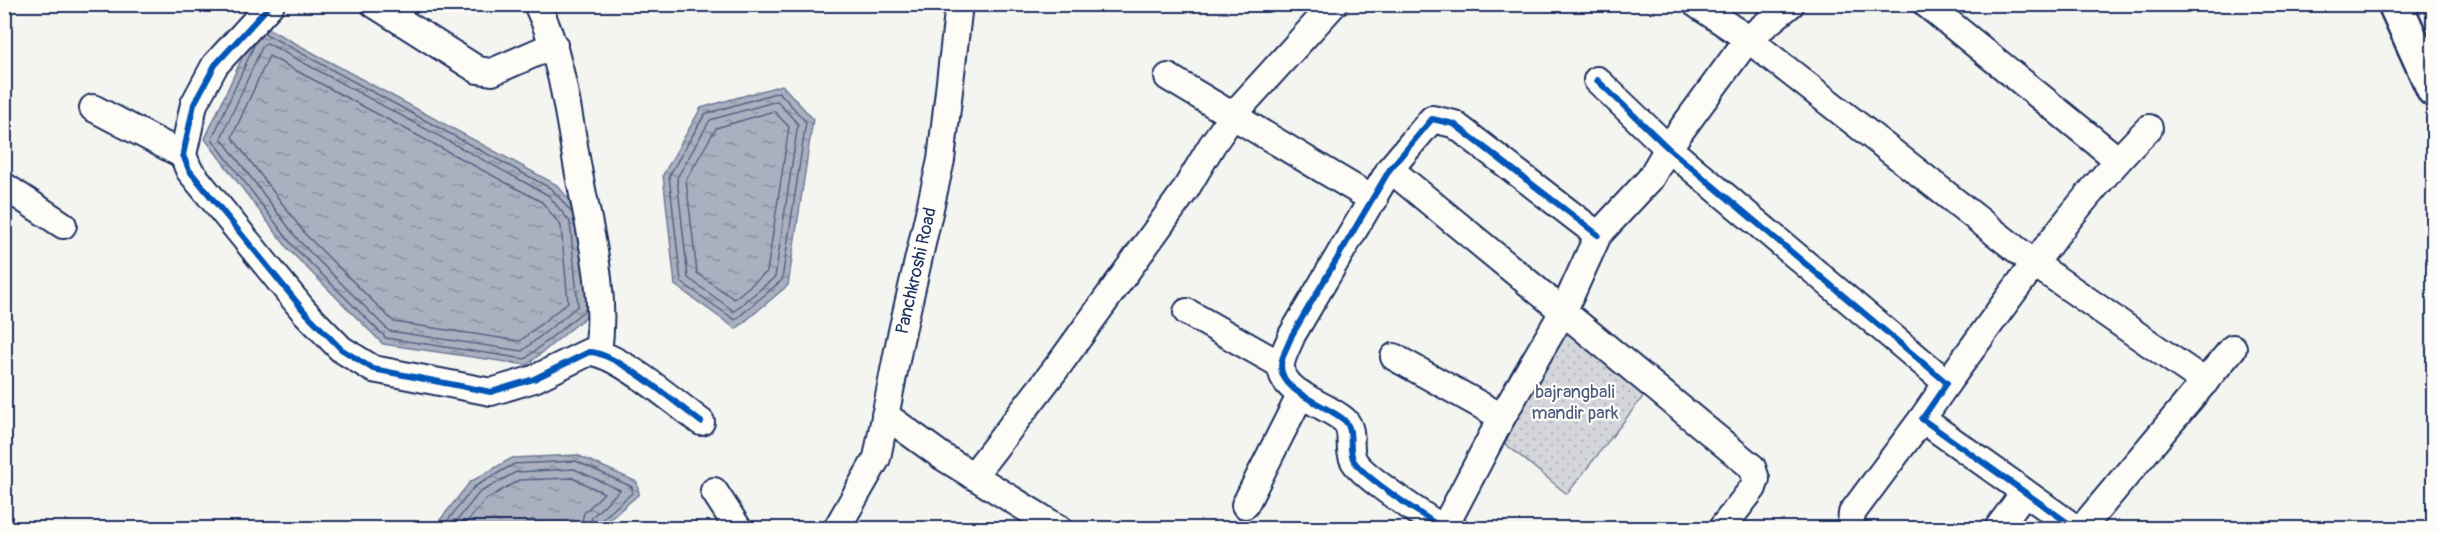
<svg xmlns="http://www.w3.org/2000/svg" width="2438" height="533" font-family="Pangolin,sans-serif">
<defs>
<pattern id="park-dots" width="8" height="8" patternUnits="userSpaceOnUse" patternTransform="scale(1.5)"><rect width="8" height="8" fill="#d4d6db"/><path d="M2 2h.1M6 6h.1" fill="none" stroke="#b5b8be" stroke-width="1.8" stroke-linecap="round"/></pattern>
<pattern id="water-ripples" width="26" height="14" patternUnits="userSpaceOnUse" patternTransform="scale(1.5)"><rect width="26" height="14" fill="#aab0bf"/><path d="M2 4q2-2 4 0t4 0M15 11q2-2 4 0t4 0" fill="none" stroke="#8a909e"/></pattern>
</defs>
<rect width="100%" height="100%" fill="#f4f4f1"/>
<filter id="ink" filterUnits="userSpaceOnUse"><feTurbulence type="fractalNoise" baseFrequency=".0167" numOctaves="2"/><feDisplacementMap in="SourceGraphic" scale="12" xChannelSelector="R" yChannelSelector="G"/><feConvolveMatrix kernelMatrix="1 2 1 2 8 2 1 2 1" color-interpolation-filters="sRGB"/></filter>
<g filter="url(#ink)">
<path fill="url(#park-dots)" stroke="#78829c" stroke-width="1.5" d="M1559,327L1646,393L1567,494L1498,438Z"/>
<g fill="url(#water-ripples)" stroke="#717c98" stroke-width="1.5">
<path d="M258,23L557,185L583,216L593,311L527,365L383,344L289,250L205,139Z"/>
<path d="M782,85L813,119L788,285L736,329L675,285L663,175L701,108Z"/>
<path d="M577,455L637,482L639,494L600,528H441L436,525L470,482L512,458Z"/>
</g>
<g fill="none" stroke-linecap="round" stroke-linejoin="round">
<g stroke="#546385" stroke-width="1.5">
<path d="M264,33L552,189L572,213"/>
<path d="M256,41L212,139L293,246L386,338L525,359L586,309"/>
<path d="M267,43L548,195L570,222L578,306L522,351L389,331L299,241L221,138L263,45Z"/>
<path d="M269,56L542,202L561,226L568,302L520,341L394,322L306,235L232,137Z"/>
<path d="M779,92L806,122L782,280L735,320L681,282L669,176L705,114Z"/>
<path d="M777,101L798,124L775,277L734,311L688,278L677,178L710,120Z"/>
<path d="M774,111L789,127L767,272L734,299L697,273L686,180L716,128Z"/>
<path d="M444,528L445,524L474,487L514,464L576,461L632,487V493L599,522L597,528"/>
<path d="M451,528L479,493L516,472L574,469L620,490L592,517L589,528"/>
<path d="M462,528L485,500L519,480L572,478L604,493L584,513L580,528"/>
</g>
<defs>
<g id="minor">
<path d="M271,4L215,65L194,104L183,155L189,170L304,311L341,349L373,369L491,392L534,379L589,352C616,352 677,404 701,422"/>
<path d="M374,4L478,70L492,72L554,45"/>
<path d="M537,4C562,57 568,113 578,169C589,229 607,291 598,352"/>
<path d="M1696,4L1748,39L2035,264L2205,382"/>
<path d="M1926,4L2117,159"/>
<path d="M1168,77L1374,200"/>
<path d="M1597,80L1668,148L1947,383L1922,419L2075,528"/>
<path d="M93,108L183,155"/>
<path d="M1390,169L1752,467L1756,479L1753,488L1722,528"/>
<path d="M4,186L63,225"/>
<path d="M1187,312L1281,365"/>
<path d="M1394,357L1502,417"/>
<path d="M1947,383C2011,296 2073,204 2149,128"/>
<path d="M885,415L943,457L1058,528"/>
<path d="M973,476L1061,362L1184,192L1212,145L1233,115L1334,4"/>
<path d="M714,491L738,528"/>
<path d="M1245,505L1301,394"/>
<path id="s1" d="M837,528L877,458L900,340L941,160L959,4"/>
<path d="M1442,528C1423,515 1364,478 1354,461C1347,449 1355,431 1345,421C1329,405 1281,394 1281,366C1281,356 1289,344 1292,335L1390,169L1432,119L1454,124L1598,235"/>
<path d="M1444,528L1502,417L1564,310L1598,235L1650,179L1668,148L1748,39L1791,4"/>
<path d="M1853,528L1851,525L1852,513L1922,419"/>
<path d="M1998,528L2024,493"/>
<path d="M2082,528L2233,348"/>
</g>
<path id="major" d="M2395,4L2434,90"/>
</defs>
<use href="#minor" stroke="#1b2f5e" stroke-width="30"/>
<use href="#major" stroke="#1b2f5e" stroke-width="38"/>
<use href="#minor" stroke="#fdfcf7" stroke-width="26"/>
<use href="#major" stroke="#fdfcf7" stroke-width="33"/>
<defs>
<g id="cycleway">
<path d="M271,4L215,65L194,104L183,155L189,170L304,311L341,349L373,369L491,392L534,379L589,352C616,352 677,404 701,422"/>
<path d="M1597,80L1668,148L1947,383L1922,419L2075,528"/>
<path d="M1442,528C1423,515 1364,478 1354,461C1347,449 1355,431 1345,421C1329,405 1281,394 1281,366C1281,356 1289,344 1292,335L1390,169L1432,119L1454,124L1598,235"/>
</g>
</defs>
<use href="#cycleway" stroke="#fdfcf7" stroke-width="10"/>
<use href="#cycleway" stroke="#0057b8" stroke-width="6"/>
</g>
</g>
<g text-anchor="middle" stroke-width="4.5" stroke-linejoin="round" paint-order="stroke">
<g font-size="18" fill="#1b2f5e" stroke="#fdfcf7">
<text dy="6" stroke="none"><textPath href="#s1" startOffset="272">Panchkroshi Road</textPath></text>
</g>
<g font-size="18" fill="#49597d" stroke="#fdfcf7">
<text x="1575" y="398">bajrangbali<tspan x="1575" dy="21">mandir park</tspan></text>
</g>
</g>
<rect width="2438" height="533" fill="none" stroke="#fdfcf7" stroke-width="24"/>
<rect x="12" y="12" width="2414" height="509" fill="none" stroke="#1b2f5e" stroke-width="2" filter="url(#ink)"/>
</svg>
